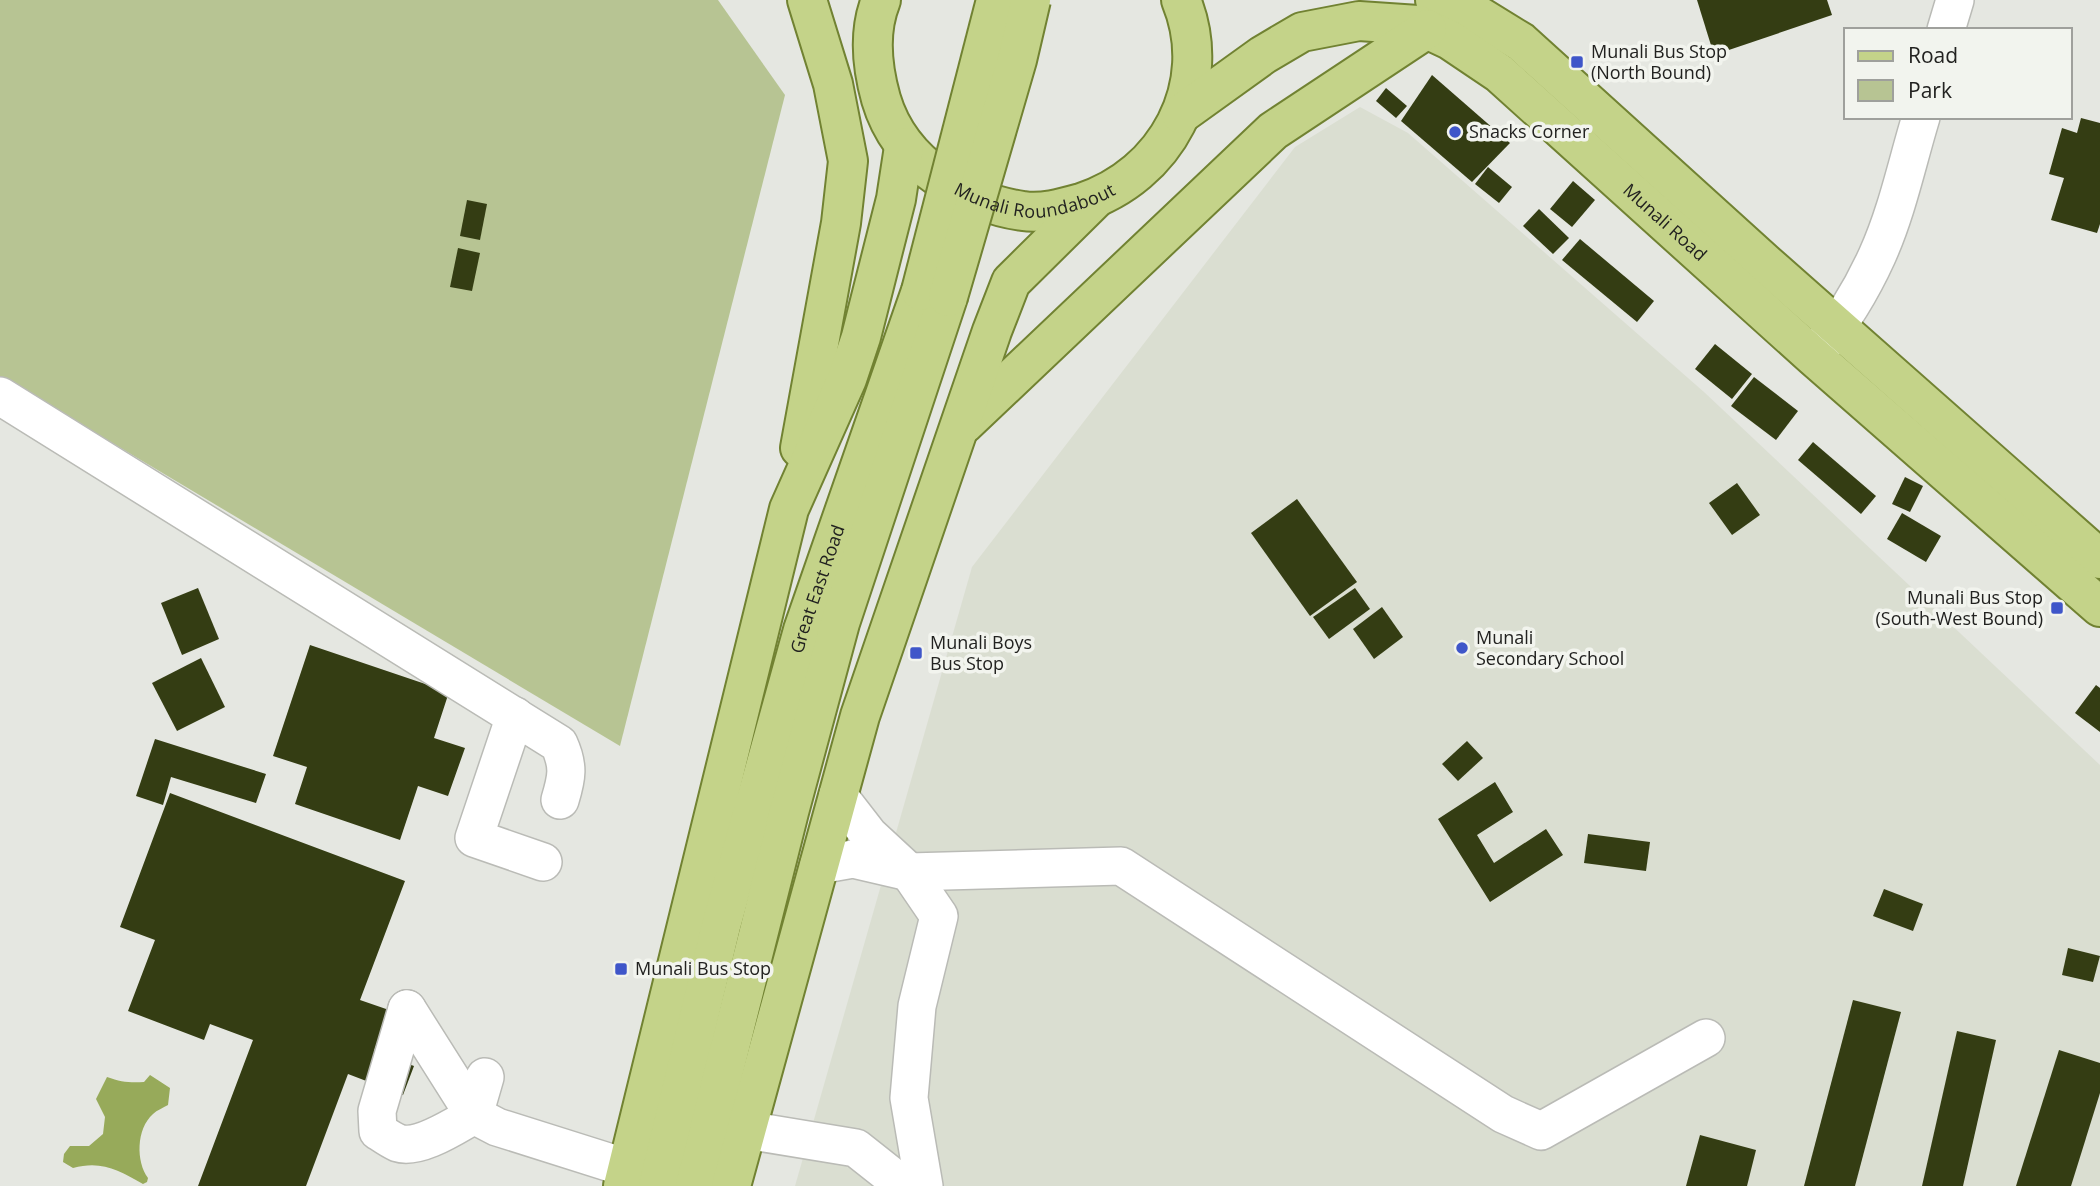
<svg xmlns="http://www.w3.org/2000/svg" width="2100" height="1186" font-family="'Open Sans',sans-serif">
<rect width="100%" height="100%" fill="#e5e7e1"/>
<path fill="#daded1" d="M1360,107L1408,133L1704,392L2100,765V1186H795L972,567L1295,147Z"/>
<path fill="#b7c493" d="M0,0H718L785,95L620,746L0,376Z"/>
<path fill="#97aa5a" d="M150,1075L170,1088L168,1105C163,1108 157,1110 153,1114C136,1129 136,1162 148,1178L147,1182L143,1184C119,1170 101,1160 73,1168L63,1162L64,1154L70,1146H89L103,1134L105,1117L96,1099L107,1077C121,1082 130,1083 144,1082Z"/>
<g fill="#343d13">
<path d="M1697,0H1827L1832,15L1714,55Z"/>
<path d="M1432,75L1510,143L1472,182L1401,121Z"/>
<path d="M1386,88L1407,106L1396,118L1376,101Z"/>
<path d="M2081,118L2100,123V224L2097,233L2051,220L2064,178L2049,174L2062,128L2077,133Z"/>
<path d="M1488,167L1512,187L1499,203L1475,184Z"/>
<path d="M1573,181L1595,200L1572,227L1550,209Z"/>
<path d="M467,200L487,204L480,240L460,236Z"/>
<path d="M1539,209L1569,238L1553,254L1523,226Z"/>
<path d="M1580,239L1654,301L1637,322L1562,260Z"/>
<path d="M458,248L480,253L472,291L450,287Z"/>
<path d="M1715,344L1752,374L1732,399L1695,369Z"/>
<path d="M1754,377L1798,411L1776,440L1731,406Z"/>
<path d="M1813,442L1876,496L1861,514L1798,460Z"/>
<path d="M1905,477L1923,486L1910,512L1892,504Z"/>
<path d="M1737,483L1760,515L1732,535L1709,503Z"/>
<path d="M1297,499L1357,582L1310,616L1251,533Z"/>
<path d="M1902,513L1941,536L1926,562L1887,539Z"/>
<path d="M198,588L219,639L182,655L161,603Z"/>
<path d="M1355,588L1370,609L1329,639L1313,617Z"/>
<path d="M1382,607L1403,637L1374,659L1353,629Z"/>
<path d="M310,645L449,692L434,738L465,748L448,796L418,786L400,840L295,804L307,767L273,756Z"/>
<path d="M201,658L225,707L177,731L152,683Z"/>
<path d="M2096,685L2100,688V732L2075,713Z"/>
<path d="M155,739L266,774L256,803L171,777L163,805L136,796Z"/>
<path d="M1467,741L1483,758L1458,781L1442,764Z"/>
<path d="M1495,782L1513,812L1477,835L1494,863L1546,829L1563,855L1490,902L1438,819Z"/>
<path d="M170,793L405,881L360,1000L389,1010L374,1051L414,1066L403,1095L348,1074L306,1186H198L253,1040L210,1024L204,1040L128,1011L155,940L120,927Z"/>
<path d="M1588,834L1650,842L1646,871L1584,863Z"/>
<path d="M1884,889L1923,904L1913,931L1873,916Z"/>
<path d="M2068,948L2100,956L2093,982L2062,975Z"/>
<path d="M1853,1000L1901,1012L1855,1186H1804Z"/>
<path d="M1957,1031L1996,1040L1963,1186H1922Z"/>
<path d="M2059,1050L2100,1063V1093L2071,1186H2016Z"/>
<path d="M1700,1135L1756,1150L1747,1186H1686Z"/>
</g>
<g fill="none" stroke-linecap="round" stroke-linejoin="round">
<defs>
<g id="minor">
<path d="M1946,30L1955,0"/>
<path d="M1818,351C1841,323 1862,289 1877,256C1897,212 1907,163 1921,117"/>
<path d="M0,396L559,744C569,766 567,777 560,800"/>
<path d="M515,716L474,838L543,862"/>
<path d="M838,795L869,835L909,872L939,916L917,1006L909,1098L924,1186"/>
<path d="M819,865L853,859L909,872L1121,866L1503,1114L1541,1131L1706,1038"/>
<path d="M407,1009L474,1115L497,1127L627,1168"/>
<path d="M407,1009L377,1111L378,1131C384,1135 391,1140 398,1143C419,1150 456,1125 474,1115L485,1077"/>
<path d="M746,1130L856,1148L904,1186"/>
</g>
<g id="major">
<path id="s1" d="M881,0C868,32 872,67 881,99C891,133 911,158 940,178C965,195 993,207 1023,211C1042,214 1063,208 1081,203C1166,176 1216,85 1181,0"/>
<path d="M1435,0L1456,2L1521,42L1765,263L2100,559"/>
<path id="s2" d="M1181,114L1263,55L1302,32L1359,21L1418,25L1450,40L1499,73L1814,357L2100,607"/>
<path d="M964,424L1273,131L1427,29"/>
<path d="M800,448L841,223L848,161L833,84L807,0"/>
<path d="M623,1186L789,509L847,379L861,337L896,199L904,147"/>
<path id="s3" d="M658,1186L721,926L803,630L921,291"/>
<path d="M695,1186L789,812L840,623L948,297"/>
<path d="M731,1186L860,716L992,331L1011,282L1096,198"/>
</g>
</defs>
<use href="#minor" stroke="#babbb6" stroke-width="40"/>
<use href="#major" stroke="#718232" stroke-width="42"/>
<use href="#minor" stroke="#fff" stroke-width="37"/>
<use href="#major" stroke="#c4d389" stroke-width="38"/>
<defs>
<g id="major-bridge">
<path d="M921,291L996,0"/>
<path d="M948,297L1017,60L1031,0"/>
</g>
</defs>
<use href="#major-bridge" stroke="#718232" stroke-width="42" stroke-linecap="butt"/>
<use href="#major-bridge" stroke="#c4d389" stroke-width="38"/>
</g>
<g fill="#3f56c9" stroke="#f2f4ee" stroke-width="2.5">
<rect x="1570" y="55" width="14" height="14" rx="3.5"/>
<circle cx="1455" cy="132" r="7"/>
<rect x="2050" y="601" width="14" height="14" rx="3.5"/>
<circle cx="1462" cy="648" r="7"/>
<rect x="909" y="646" width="14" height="14" rx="3.5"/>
<rect x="614" y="962" width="14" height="14" rx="3.5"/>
</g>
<g text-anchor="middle" stroke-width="7" stroke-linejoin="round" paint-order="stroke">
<g font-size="18" fill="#222220" stroke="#f2f4ee" text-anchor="start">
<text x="1591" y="58">Munali Bus Stop<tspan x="1591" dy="21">(North Bound)</tspan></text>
<text x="1469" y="138">Snacks Corner</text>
<text x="2043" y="604" text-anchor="end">Munali Bus Stop<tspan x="2043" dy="21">(South-West Bound)</tspan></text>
<text x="1476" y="644">Munali<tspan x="1476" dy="21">Secondary School</tspan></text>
<text x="930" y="649">Munali Boys<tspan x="930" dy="21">Bus Stop</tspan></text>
<text x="635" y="975">Munali Bus Stop</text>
</g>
<g font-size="18" fill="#222220" stroke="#f2f4ee">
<text dy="6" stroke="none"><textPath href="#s1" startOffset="303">Munali Roundabout</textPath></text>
<text dy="6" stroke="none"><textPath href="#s2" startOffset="581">Munali Road</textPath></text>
<text dy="6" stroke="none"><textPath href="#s3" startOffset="618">Great East Road</textPath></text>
</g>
</g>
<rect x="1844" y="28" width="228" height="91" fill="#f2f4ee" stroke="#9fa09c" stroke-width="2"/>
<rect x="1858" y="51" width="35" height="10" fill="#c4d389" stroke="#9fa09c" stroke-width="2"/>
<text x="1908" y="63" font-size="21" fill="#222220">Road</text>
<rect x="1858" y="80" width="35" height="21" fill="#b7c493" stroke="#9fa09c" stroke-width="2"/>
<text x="1908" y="98" font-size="21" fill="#222220">Park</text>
</svg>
